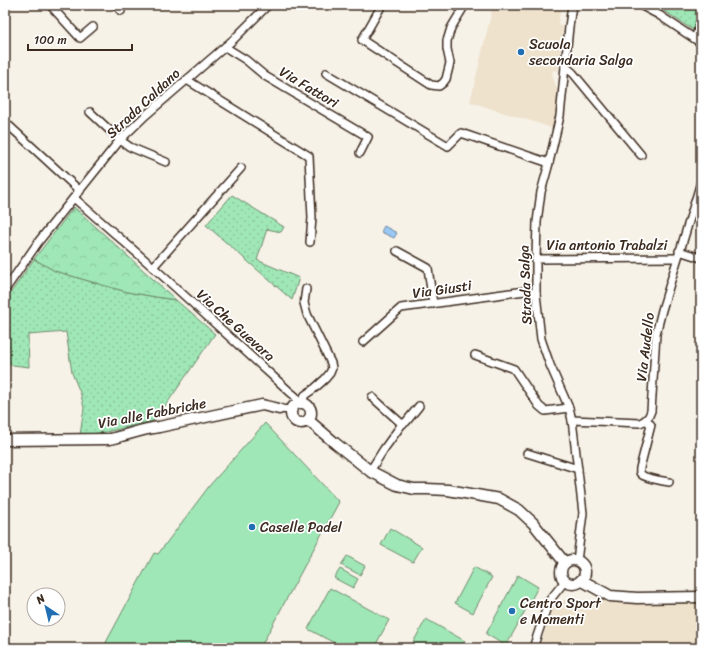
<svg xmlns="http://www.w3.org/2000/svg" width="706" height="653" font-family="Sriracha,sans-serif">
<defs>
<pattern id="grass-dots" width="8" height="8" patternUnits="userSpaceOnUse"><rect width="8" height="8" fill="#9fe7b6"/><path d="M2 2h.1M6 6h.1" fill="none" stroke="#8ac69c" stroke-width="1.8" stroke-linecap="round"/></pattern>
<pattern id="forest-crowns" width="20" height="18" patternUnits="userSpaceOnUse"><rect width="20" height="18" fill="#9fe7b6"/><path d="M2 6a3 3 0 1 1 6 0M12 15a3 3 0 1 1 6 0" fill="none" stroke="#8ac69c"/></pattern>
<pattern id="water-ripples" width="26" height="14" patternUnits="userSpaceOnUse"><rect width="26" height="14" fill="#99c8f4"/><path d="M2 4q2-2 4 0t4 0M15 11q2-2 4 0t4 0" fill="none" stroke="#85acd1"/></pattern>
</defs>
<rect width="100%" height="100%" fill="#f7f2e8"/>
<filter id="ink" filterUnits="userSpaceOnUse"><feTurbulence type="fractalNoise" baseFrequency=".025" numOctaves="2"/><feDisplacementMap in="SourceGraphic" scale="8" xChannelSelector="R" yChannelSelector="G"/><feConvolveMatrix kernelMatrix="1 2 1 2 8 2 1 2 1" color-interpolation-filters="sRGB"/></filter>
<g filter="url(#ink)">
<g fill="#eee2cd">
<path d="M496,5H561L558,25L563,26L558,71L553,70L552,74L559,95L553,129L540,124L470,102L492,10H495Z"/>
<path d="M555,600H701V648H539Z"/>
</g>
<g fill="url(#grass-dots)" stroke="#6d886a">
<path d="M655,5H701C701,14 697,22 693,30Z"/>
<path d="M232,195L284,227L281,232L267,229L257,260L299,278L292,300L206,225Z"/>
<path d="M34,259L55,271L92,282L127,292L162,298L176,300L215,334L168,402L153,421L106,432L80,435L84,408L81,395L72,373L66,332L28,335L29,367L5,364V301Z"/>
</g>
<path fill="url(#forest-crowns)" stroke="#6d886a" d="M74,207L176,300L162,298L127,292L92,282L55,271L34,259Z"/>
<g fill="#9fe7b6" stroke="#6d886a">
<path d="M265,423L339,502L260,648H103L154,553L158,554L210,485Z"/>
<path d="M390,528L422,547L413,562L381,545Z"/>
<path d="M347,556L365,566L360,575L341,565Z"/>
<path d="M474,567L492,577L473,613L455,603Z"/>
<path d="M340,569L358,579L353,588L334,578Z"/>
<path d="M518,575L538,587L506,646L486,634Z"/>
<path d="M330,588L389,620L374,648H344L308,629Z"/>
<path d="M426,619L465,641L461,648H410Z"/>
</g>
<path fill="url(#water-ripples)" stroke="#73899e" d="M384,226L397,233L394,238L381,232Z"/>
<g fill="none" stroke-linecap="round" stroke-linejoin="round">
<defs>
<g id="street">
<path d="M50,5L80,38L93,27"/>
<path d="M116,5L121,11"/>
<path d="M382,5L362,40L431,85L439,86L443,83L446,79L450,63L447,49V41L451,28L465,5"/>
<path d="M572,5L569,27L560,116L548,167L541,192L537,222L536,259V294L541,339L550,365L569,408L572,420L583,513L577,561"/>
<path d="M640,5L659,15L701,43"/>
<path d="M695,39L701,21"/>
<path d="M225,47L246,60L265,76L368,137L360,153"/>
<path d="M565,66L573,73L641,155"/>
<path d="M326,73L448,146L461,133L549,163"/>
<path d="M187,80L309,156L312,218L310,242"/>
<path d="M90,112L120,140L130,147L166,162"/>
<path d="M5,122L80,191"/>
<path d="M74,198L153,267L290,392L295,396L298,404"/>
<path d="M397,251L428,268L433,304"/>
<path d="M679,251L701,258"/>
<path d="M536,259L677,258"/>
<path d="M153,267L241,168"/>
<path d="M5,290L39,241L120,140L146,115L234,39L268,5"/>
<path d="M363,342L401,308L525,291L536,294"/>
<path d="M475,355L514,369L539,406L545,411L569,408"/>
<path d="M372,397L402,424"/>
<path d="M300,404L305,395L315,388L325,379L330,373L332,368L331,363L307,314L304,303L306,289"/>
<path d="M279,409L292,410"/>
<path d="M572,420L640,423C647,420 649,417 651,411L656,334L662,310L701,182"/>
<path d="M646,420L651,425L640,468C640,470 639,472 641,474C644,478 663,481 669,482"/>
<path d="M527,453L578,469"/>
<path d="M370,471L384,449L402,424L406,422L419,406"/>
<path d="M533,648L549,601L565,581"/>
</g>
<g id="secondary">
<circle cx="301" cy="413" r="10"/>
<path d="M308,420L335,443L370,471L397,485L414,489H427L448,490L499,499L519,510L533,523L565,563"/>
<path d="M5,440L110,439C127,435 142,429 159,427L262,405L279,409"/>
<circle cx="573" cy="572" r="12"/>
<path d="M581,580L610,596L637,598L701,597"/>
</g>
</defs>
<use href="#street" stroke="#3b2a1e" stroke-width="10"/>
<use href="#secondary" stroke="#3b2a1e" stroke-width="13"/>
<use href="#street" stroke="#fff" stroke-width="7"/>
<use href="#secondary" stroke="#fff" stroke-width="10"/>
</g>
</g>
<g fill="#1f6fb2" stroke="#fff" stroke-width="1.5">
<circle cx="521" cy="52" r="4"/>
<circle cx="252" cy="527" r="4"/>
<circle cx="512" cy="611" r="4"/>
</g>
<g text-anchor="middle" stroke-width="3.5" stroke-linejoin="round" paint-order="stroke">
<g font-size="14" fill="#3b2a1e" stroke="#fff" text-anchor="start">
<text x="529" y="49">Scuola<tspan x="529" dy="16">secondaria Salga</tspan></text>
<text x="260" y="532">Caselle Padel</text>
<text x="520" y="608">Centro Sport<tspan x="520" dy="16">e Momenti</tspan></text>
</g>
<g font-size="14" fill="#3b2a1e" stroke="#fff">
<text transform="translate(309 87) rotate(31)" y="5">Via Fattori</text>
<text transform="translate(143 103) rotate(-43)" y="5">Strada Caldano</text>
<text x="607" y="250">Via antonio Trabalzi</text>
<text transform="translate(525 285) rotate(-92)" y="5">Strada Salga</text>
<text transform="translate(442 289) rotate(-8)" y="5">Via Giusti</text>
<text transform="translate(236 325) rotate(42)" y="5">Via Che Guevara</text>
<text transform="translate(645 347) rotate(-83)" y="5">Via Audello</text>
<text transform="translate(152 413) rotate(-11)" y="5">Via alle Fabbriche</text>
</g>
</g>
<rect width="706" height="653" fill="none" stroke="#fff" stroke-width="20"/>
<rect x="10" y="10" width="686" height="633" fill="none" stroke="#3b2a1e" stroke-width="1.5" filter="url(#ink)"/>
<g transform="translate(46 607) rotate(325)"><circle r="19" fill="#ffffff" stroke="#b1aaa5"/>
<path d="M0-3L7 15L0 10L-7 15Z" fill="#1f6fb2"/>
<text y="-6" font-size="11" font-weight="bold" text-anchor="middle" fill="#3b2a1e">N</text>
</g>
<path d="M28 44v6h104v-6" fill="none" stroke="#3b2a1e" stroke-width="2"/>
<text x="34" y="44" font-size="12" fill="#3b2a1e" stroke="#ffffff" stroke-width="3" paint-order="stroke">100 m</text>
</svg>
